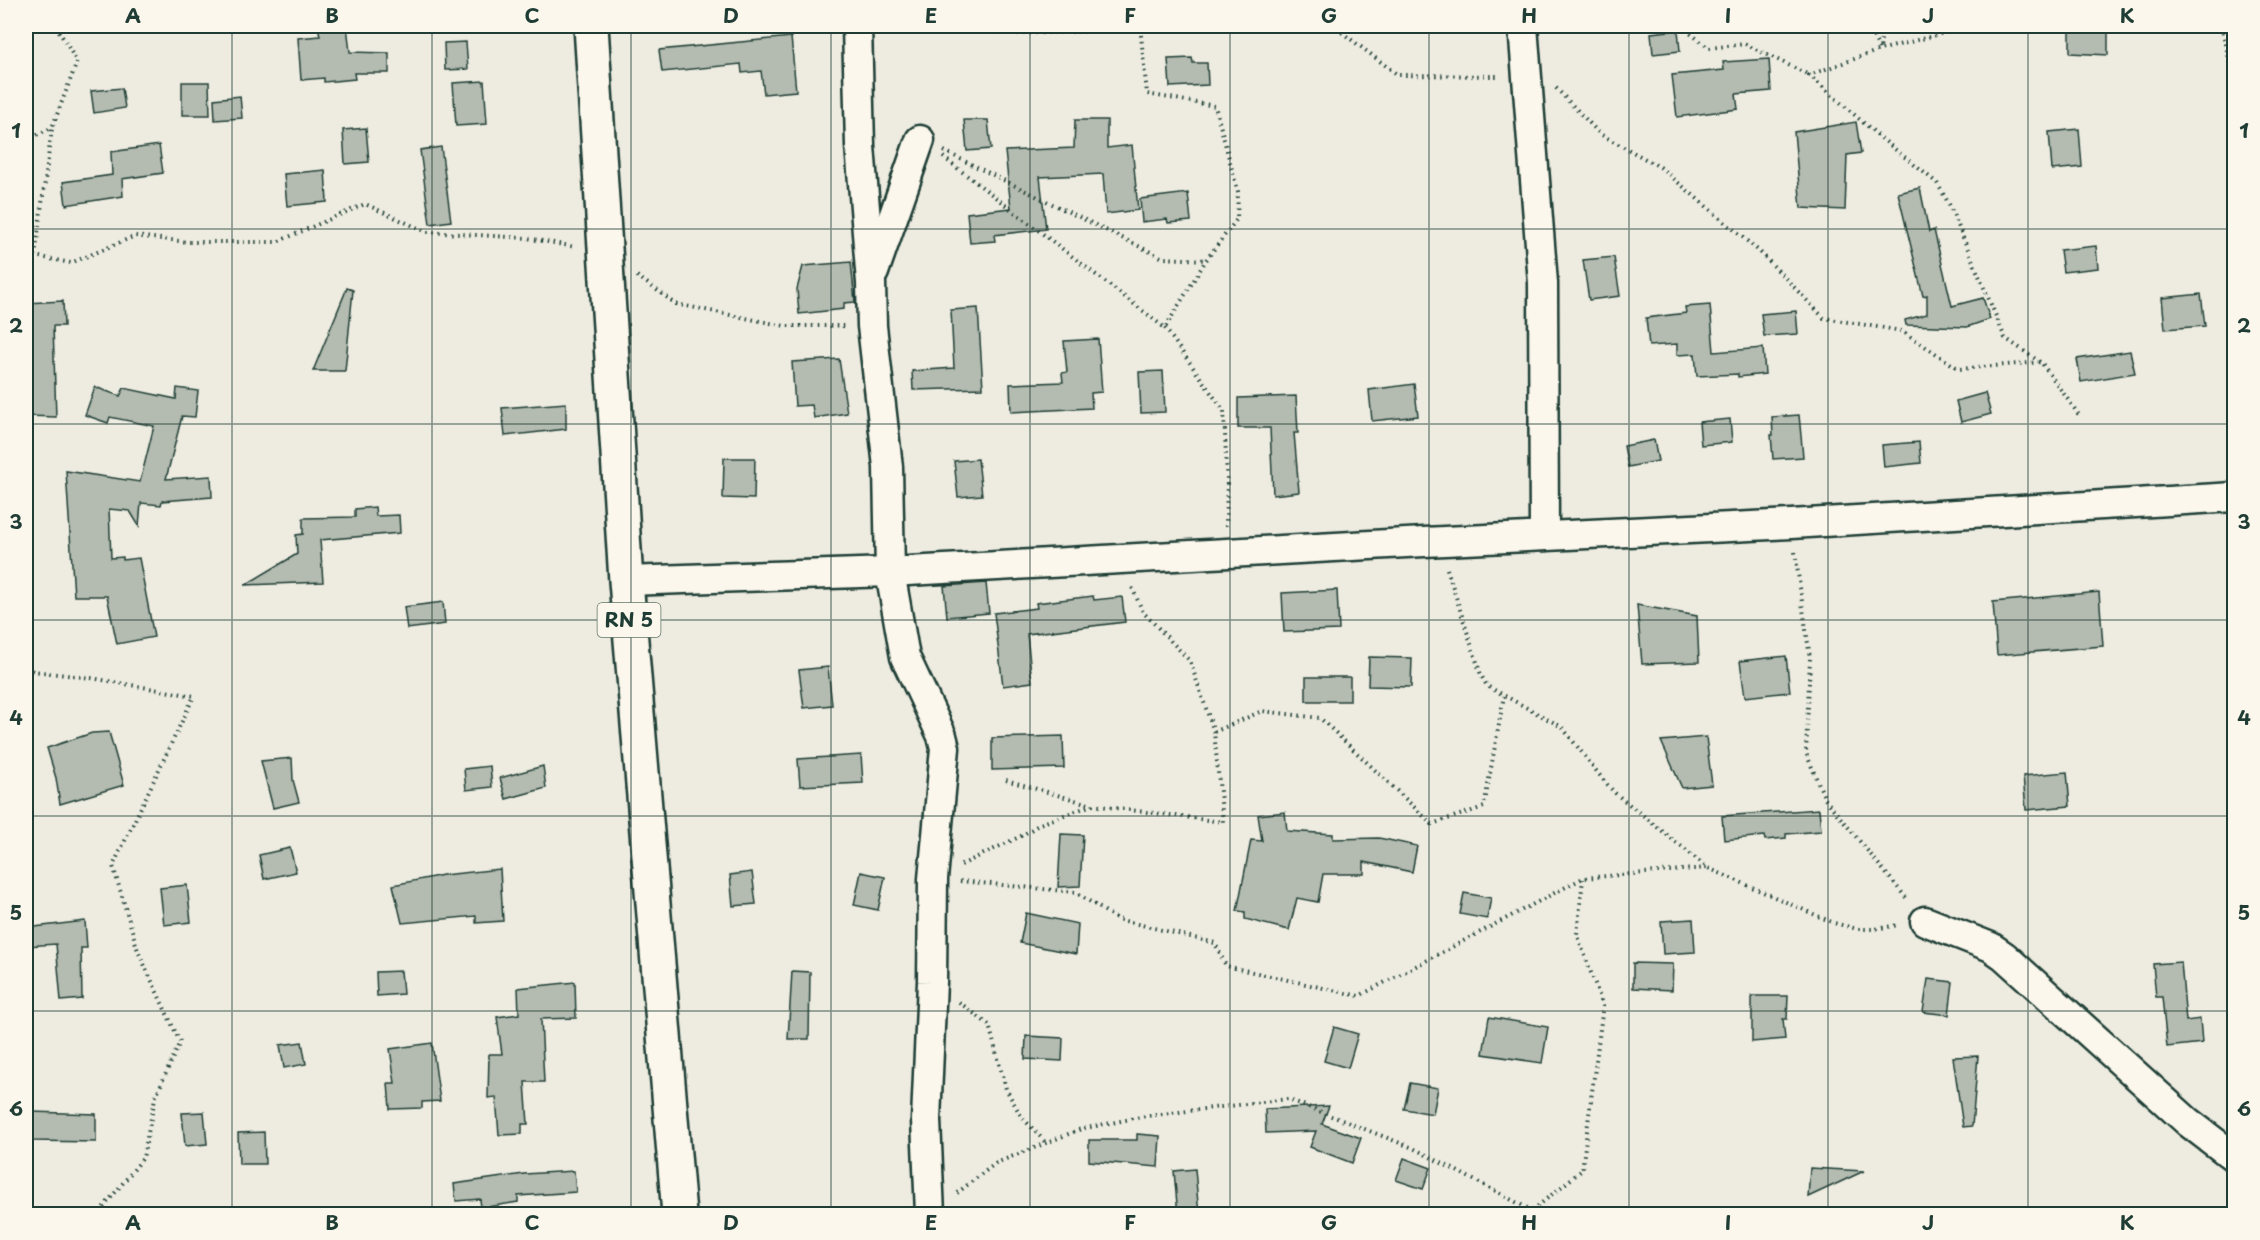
<svg xmlns="http://www.w3.org/2000/svg" width="2260" height="1240" font-family="'Playpen Sans',sans-serif">
<rect width="100%" height="100%" fill="#eeece1"/>
<filter id="ink" filterUnits="userSpaceOnUse"><feTurbulence type="fractalNoise" baseFrequency=".0167" numOctaves="2"/><feDisplacementMap in="SourceGraphic" scale="12" xChannelSelector="R" yChannelSelector="G"/><feConvolveMatrix kernelMatrix="1 2 1 2 8 2 1 2 1" color-interpolation-filters="sRGB"/></filter>
<g filter="url(#ink)">
<g fill="#b4bbb0" stroke="#1f3d34" stroke-width="1.5">
<path d="M318,26H347L350,52L389,53V73H354L355,79L324,82V78L301,80L298,38L320,36Z"/>
<path d="M2070,26H2095V31H2108V55L2070,53Z"/>
<path d="M1678,30L1680,51L1653,54L1651,33Z"/>
<path d="M791,37L796,91L764,94L761,71L742,73L741,64L662,72L659,50Z"/>
<path d="M466,42L468,69L445,70L444,43Z"/>
<path d="M1192,58L1193,63H1207L1208,85L1170,87L1168,59Z"/>
<path d="M1769,59L1771,91L1736,94L1738,109L1677,117L1672,75L1724,70L1723,62Z"/>
<path d="M484,81L487,124L456,126L453,83Z"/>
<path d="M182,82H209L210,115H182Z"/>
<path d="M122,88L125,108L94,113L91,91Z"/>
<path d="M240,96L242,118L215,120L214,99Z"/>
<path d="M964,120H988L991,149L967,151Z"/>
<path d="M1075,120H1107V148L1132,145L1138,210L1106,214L1103,174L1040,177L1046,229L994,235L995,241L970,243L967,213L1011,208L1005,151L1074,148Z"/>
<path d="M1856,122L1861,153L1847,155L1845,210L1801,208L1794,132Z"/>
<path d="M366,128L369,162L345,164L343,130Z"/>
<path d="M2079,129L2082,167L2052,170L2049,132Z"/>
<path d="M159,145L163,173L122,179L123,196L66,205L63,182L112,175L111,152Z"/>
<path d="M441,147L451,221L430,224L420,150Z"/>
<path d="M325,170L327,202L287,206L284,174Z"/>
<path d="M1920,188L1929,232L1934,230L1952,306L1983,298L1990,319L1967,327L1906,325L1905,320L1927,314V295L1923,296L1898,193Z"/>
<path d="M1188,193L1191,221L1168,223L1167,219L1142,222L1140,199Z"/>
<path d="M2096,246L2098,268L2063,272L2060,250Z"/>
<path d="M1614,257L1620,296L1589,300L1583,260Z"/>
<path d="M851,262L855,302L844,303V309L799,314L797,289L803,266Z"/>
<path d="M347,288L353,290L345,371H313Z"/>
<path d="M2201,294L2205,326L2165,329L2162,298Z"/>
<path d="M63,301L64,326H53L56,417L26,416V367H29L26,303Z"/>
<path d="M1710,305L1714,352L1763,348L1765,374L1738,377V374L1697,376L1695,354L1677,355V344L1649,346L1646,318L1686,313L1685,307Z"/>
<path d="M978,308L983,388L913,390L912,371L954,368L951,310Z"/>
<path d="M1796,311L1798,334L1764,336L1761,314Z"/>
<path d="M1098,339L1102,392L1091,393L1092,408L1011,412L1010,384L1063,382L1062,373L1067,372L1064,341Z"/>
<path d="M2130,351L2135,373L2081,382L2077,359Z"/>
<path d="M839,359L847,413L814,418L812,405L795,406L792,362Z"/>
<path d="M1163,371L1165,412L1141,413L1139,372Z"/>
<path d="M1414,384L1418,416L1372,421L1369,390Z"/>
<path d="M95,387L120,396L124,388L176,399L177,388L198,391L195,417L182,416L166,479L211,476L212,497L162,501L161,505L141,503L139,526L130,511L109,509L111,558L123,557V560L139,558L154,637L117,644L107,596H74L66,471L140,482L154,426L110,417L108,423L85,415Z"/>
<path d="M1985,393L1991,414L1961,422L1956,401Z"/>
<path d="M1296,396L1298,433H1294L1299,492L1273,495L1270,428H1238V398Z"/>
<path d="M566,403V429L505,436L502,408Z"/>
<path d="M1799,415L1803,457L1773,459L1771,435H1773L1772,417Z"/>
<path d="M1730,419L1732,442L1701,445L1699,422Z"/>
<path d="M1654,440L1658,461L1628,467L1624,446Z"/>
<path d="M1919,442L1921,463L1884,467L1882,445Z"/>
<path d="M724,458H755L754,499L723,498Z"/>
<path d="M978,459L982,495L958,497L954,461Z"/>
<path d="M375,507L376,516L399,515L400,533L320,540L323,582L245,585L297,554L296,535L303,534V518L355,517V509Z"/>
<path d="M986,583L989,613L947,617L944,586Z"/>
<path d="M1337,590L1339,630L1284,632L1282,593Z"/>
<path d="M2099,592L2103,646L1997,655L1993,602Z"/>
<path d="M1093,596L1094,600L1122,597L1125,622L1027,634L1032,682L1003,686L994,613L1037,608L1036,603Z"/>
<path d="M443,602L445,624L407,629L404,607Z"/>
<path d="M1637,605L1697,616L1699,662L1642,664Z"/>
<path d="M1786,656L1790,692L1745,697L1740,661Z"/>
<path d="M1369,657L1412,658L1411,687L1368,686Z"/>
<path d="M828,667L832,705L804,708L799,670Z"/>
<rect x="1306" y="677" width="44" height="24"/>
<path d="M109,732L124,785L60,804L56,778L47,748L92,733Z"/>
<path d="M1063,736L1064,768L992,770V738Z"/>
<path d="M1706,737L1712,785L1682,788L1661,741Z"/>
<path d="M861,755L863,783L800,786L798,759Z"/>
<path d="M292,758L293,780L299,802L273,808L261,761Z"/>
<path d="M490,766L492,787L466,790L464,769Z"/>
<path d="M543,766L546,788L506,799L500,778Z"/>
<path d="M2067,772L2070,806L2026,810L2023,776Z"/>
<path d="M1819,809L1821,831L1786,834V838L1765,840L1764,836L1724,840L1722,816Z"/>
<path d="M1285,812L1287,831L1333,834V839L1379,838L1417,846L1412,872L1364,862V874H1323L1318,902L1297,898L1289,930L1245,919V912L1237,911L1251,840L1262,841L1258,815Z"/>
<path d="M1061,834L1083,835L1080,886L1058,887Z"/>
<path d="M290,848L296,872L264,879L259,855Z"/>
<path d="M500,869L503,921L476,923V916L402,923L393,885L443,875Z"/>
<path d="M752,872L756,904L733,906L730,875Z"/>
<path d="M861,872L885,877L878,910L854,905Z"/>
<path d="M187,885L191,922L164,925L160,888Z"/>
<path d="M1464,893L1491,898L1487,919L1460,914Z"/>
<path d="M1026,913L1078,924L1076,954L1020,943Z"/>
<path d="M1693,919L1695,952L1663,954L1661,921Z"/>
<path d="M85,921L87,948H81L82,999L61,1001L56,944L26,946V928Z"/>
<path d="M2181,962L2186,1021L2200,1019L2202,1043L2167,1047L2162,997H2156L2153,964Z"/>
<path d="M1633,963L1673,964L1672,990L1633,988Z"/>
<path d="M401,971L403,994L377,996L376,972Z"/>
<path d="M792,971L810,972L809,1039H788Z"/>
<path d="M1928,979L1953,982L1949,1015L1923,1012Z"/>
<path d="M575,982L576,1018L541,1019L544,1082H525L528,1124H522V1134L499,1135L496,1097L488,1098L489,1054H502L497,1017L519,1014L518,988Z"/>
<path d="M1752,996H1788L1787,1019H1783L1785,1039L1752,1042Z"/>
<path d="M1489,1017L1548,1027L1542,1063L1483,1054Z"/>
<path d="M1334,1027L1358,1034L1348,1068L1324,1061Z"/>
<path d="M1026,1036L1063,1038L1062,1061L1025,1059Z"/>
<path d="M302,1042L306,1064L284,1068L280,1045Z"/>
<path d="M432,1043L440,1101L422,1102V1108L390,1109L388,1083H395L390,1049Z"/>
<path d="M1978,1056L1972,1126L1963,1127L1953,1057Z"/>
<path d="M1410,1083L1438,1088L1433,1114L1404,1109Z"/>
<path d="M1329,1106L1322,1124L1361,1138L1352,1163L1310,1147L1316,1131L1266,1133L1265,1109Z"/>
<path d="M31,1112L96,1114V1142L31,1141Z"/>
<path d="M204,1112L207,1144L185,1146L182,1113Z"/>
<path d="M264,1132L265,1164H239L238,1133Z"/>
<path d="M1137,1134L1160,1136L1158,1167L1089,1161V1140H1137Z"/>
<path d="M1404,1158L1431,1168L1423,1189L1396,1180Z"/>
<path d="M1810,1168L1864,1171L1808,1197Z"/>
<path d="M1195,1169L1199,1215H1178L1174,1171Z"/>
<path d="M574,1171L576,1192L518,1196V1202L481,1208L480,1199L456,1201L454,1184L524,1174Z"/>
</g>
<g fill="none" stroke-linecap="round" stroke-linejoin="round">
<defs>
<g id="street">
<path d="M857,26L860,146L871,283L872,326L888,467L890,572L905,657L942,736L945,748L933,879L932,982L926,1120L930,1214"/>
<path d="M1523,26L1543,283L1544,536"/>
<path d="M874,272L920,140"/>
<path d="M626,581L890,572L1424,542L1791,524L2234,497"/>
<path d="M1925,921L1991,947L2004,956L2188,1122L2234,1157"/>
</g>
<path id="primary" d="M591,26L626,581L679,1214"/>
</defs>
<use href="#street" stroke="#1f3d34" stroke-width="33"/>
<use href="#primary" stroke="#1f3d34" stroke-width="38"/>
<g stroke="#1f3d34" stroke-width="4" stroke-dasharray="1.5 4.5" stroke-linecap="butt">
<path d="M56,26L77,62L52,128L35,256L71,263L135,236L188,242H277L365,204L427,232L527,238L575,247"/>
<path d="M958,26L1013,34L1218,26"/>
<path d="M1301,26L1336,28L1398,75L1500,76"/>
<path d="M1681,26L1709,48L1745,44L1809,75"/>
<path d="M1868,26L1880,50L1882,26"/>
<path d="M1970,26L1880,50L1809,75L1881,138L1937,183L1949,204L2005,338L2040,362"/>
<path d="M2221,26L2232,71L2234,72"/>
<path d="M1556,88L1600,134L1660,167L1760,252L1824,318L1902,331L1959,369L2041,362L2079,415"/>
<path d="M26,140L51,128"/>
<path d="M944,151L1163,258L1206,260"/>
<path d="M943,157L1165,328L1206,260L1237,219L1238,192L1215,106L1147,94L1140,26"/>
<path d="M26,257L35,256"/>
<path d="M637,276L676,304L785,326H846"/>
<path d="M1165,328L1224,411L1227,479L1226,526"/>
<path d="M1795,552L1810,658L1806,753L1825,799L1908,900"/>
<path d="M1447,569L1481,675L1487,686L1562,727L1605,782L1615,793L1708,868L1834,923L1857,929H1874L1899,925"/>
<path d="M26,668L33,671L91,678L194,696L113,866L138,951L180,1042L155,1098L143,1158L98,1214"/>
<path d="M1214,732L1262,711L1320,718L1432,824L1484,807L1504,696"/>
<path d="M1006,780L1092,805L1223,822L1214,732L1190,661L1143,612L1131,585"/>
<path d="M961,865L1021,836L1040,824L1092,805"/>
<path d="M960,881L1075,892L1117,919L1215,943L1226,966L1359,996L1583,878L1707,868"/>
<path d="M959,1002L989,1025L1006,1089L1021,1116L1046,1143"/>
<path d="M957,1193L996,1163L1081,1129L1146,1116L1288,1099L1413,1148L1531,1210L1554,1214"/>
<path d="M1528,1214L1582,1170L1603,1006L1577,934L1583,879"/>
</g>
<use href="#street" stroke="#fbf7ec" stroke-width="28"/>
<use href="#primary" stroke="#fbf7ec" stroke-width="33"/>
</g>
</g>
<path fill="none" stroke="#1f3d34" stroke-width="1.5" stroke-opacity="0.55" d="M232,26V1214M432,26V1214M631,26V1214M831,26V1214M1030,26V1214M1230,26V1214M1429,26V1214M1629,26V1214M1828,26V1214M2028,26V1214M26,229H2234M26,424H2234M26,620H2234M26,816H2234M26,1011H2234"/>
<g text-anchor="middle" stroke-width="6" stroke-linejoin="round" paint-order="stroke">
<rect fill="#fbf7ec" stroke="#61756b" stroke-width="1.5" x="597.5" y="603" width="63" height="34" rx="4.5"/>
<g font-size="20" font-weight="bold" fill="#1f3d34">
<text x="629" y="627">RN 5</text>
</g>
</g>
<rect width="2260" height="1240" fill="none" stroke="#fbf7ec" stroke-width="66"/>
<rect x="33" y="33" width="2194" height="1174" fill="none" stroke="#1f3d34" stroke-width="2"/>
<g font-size="20" text-anchor="middle" font-weight="bold" fill="#1f3d34">
<text x="133" y="23">A</text>
<text x="332" y="23">B</text>
<text x="532" y="23">C</text>
<text x="731" y="23">D</text>
<text x="931" y="23">E</text>
<text x="1130" y="23">F</text>
<text x="1329" y="23">G</text>
<text x="1529" y="23">H</text>
<text x="1728" y="23">I</text>
<text x="1928" y="23">J</text>
<text x="2127" y="23">K</text>
<text x="16" y="138">1</text>
<text x="2244" y="138">1</text>
<text x="16" y="333">2</text>
<text x="2244" y="333">2</text>
<text x="16" y="529">3</text>
<text x="2244" y="529">3</text>
<text x="16" y="725">4</text>
<text x="2244" y="725">4</text>
<text x="16" y="920">5</text>
<text x="2244" y="920">5</text>
<text x="16" y="1116">6</text>
<text x="2244" y="1116">6</text>
<text x="133" y="1230">A</text>
<text x="332" y="1230">B</text>
<text x="532" y="1230">C</text>
<text x="731" y="1230">D</text>
<text x="931" y="1230">E</text>
<text x="1130" y="1230">F</text>
<text x="1329" y="1230">G</text>
<text x="1529" y="1230">H</text>
<text x="1728" y="1230">I</text>
<text x="1928" y="1230">J</text>
<text x="2127" y="1230">K</text>
</g>
</svg>
